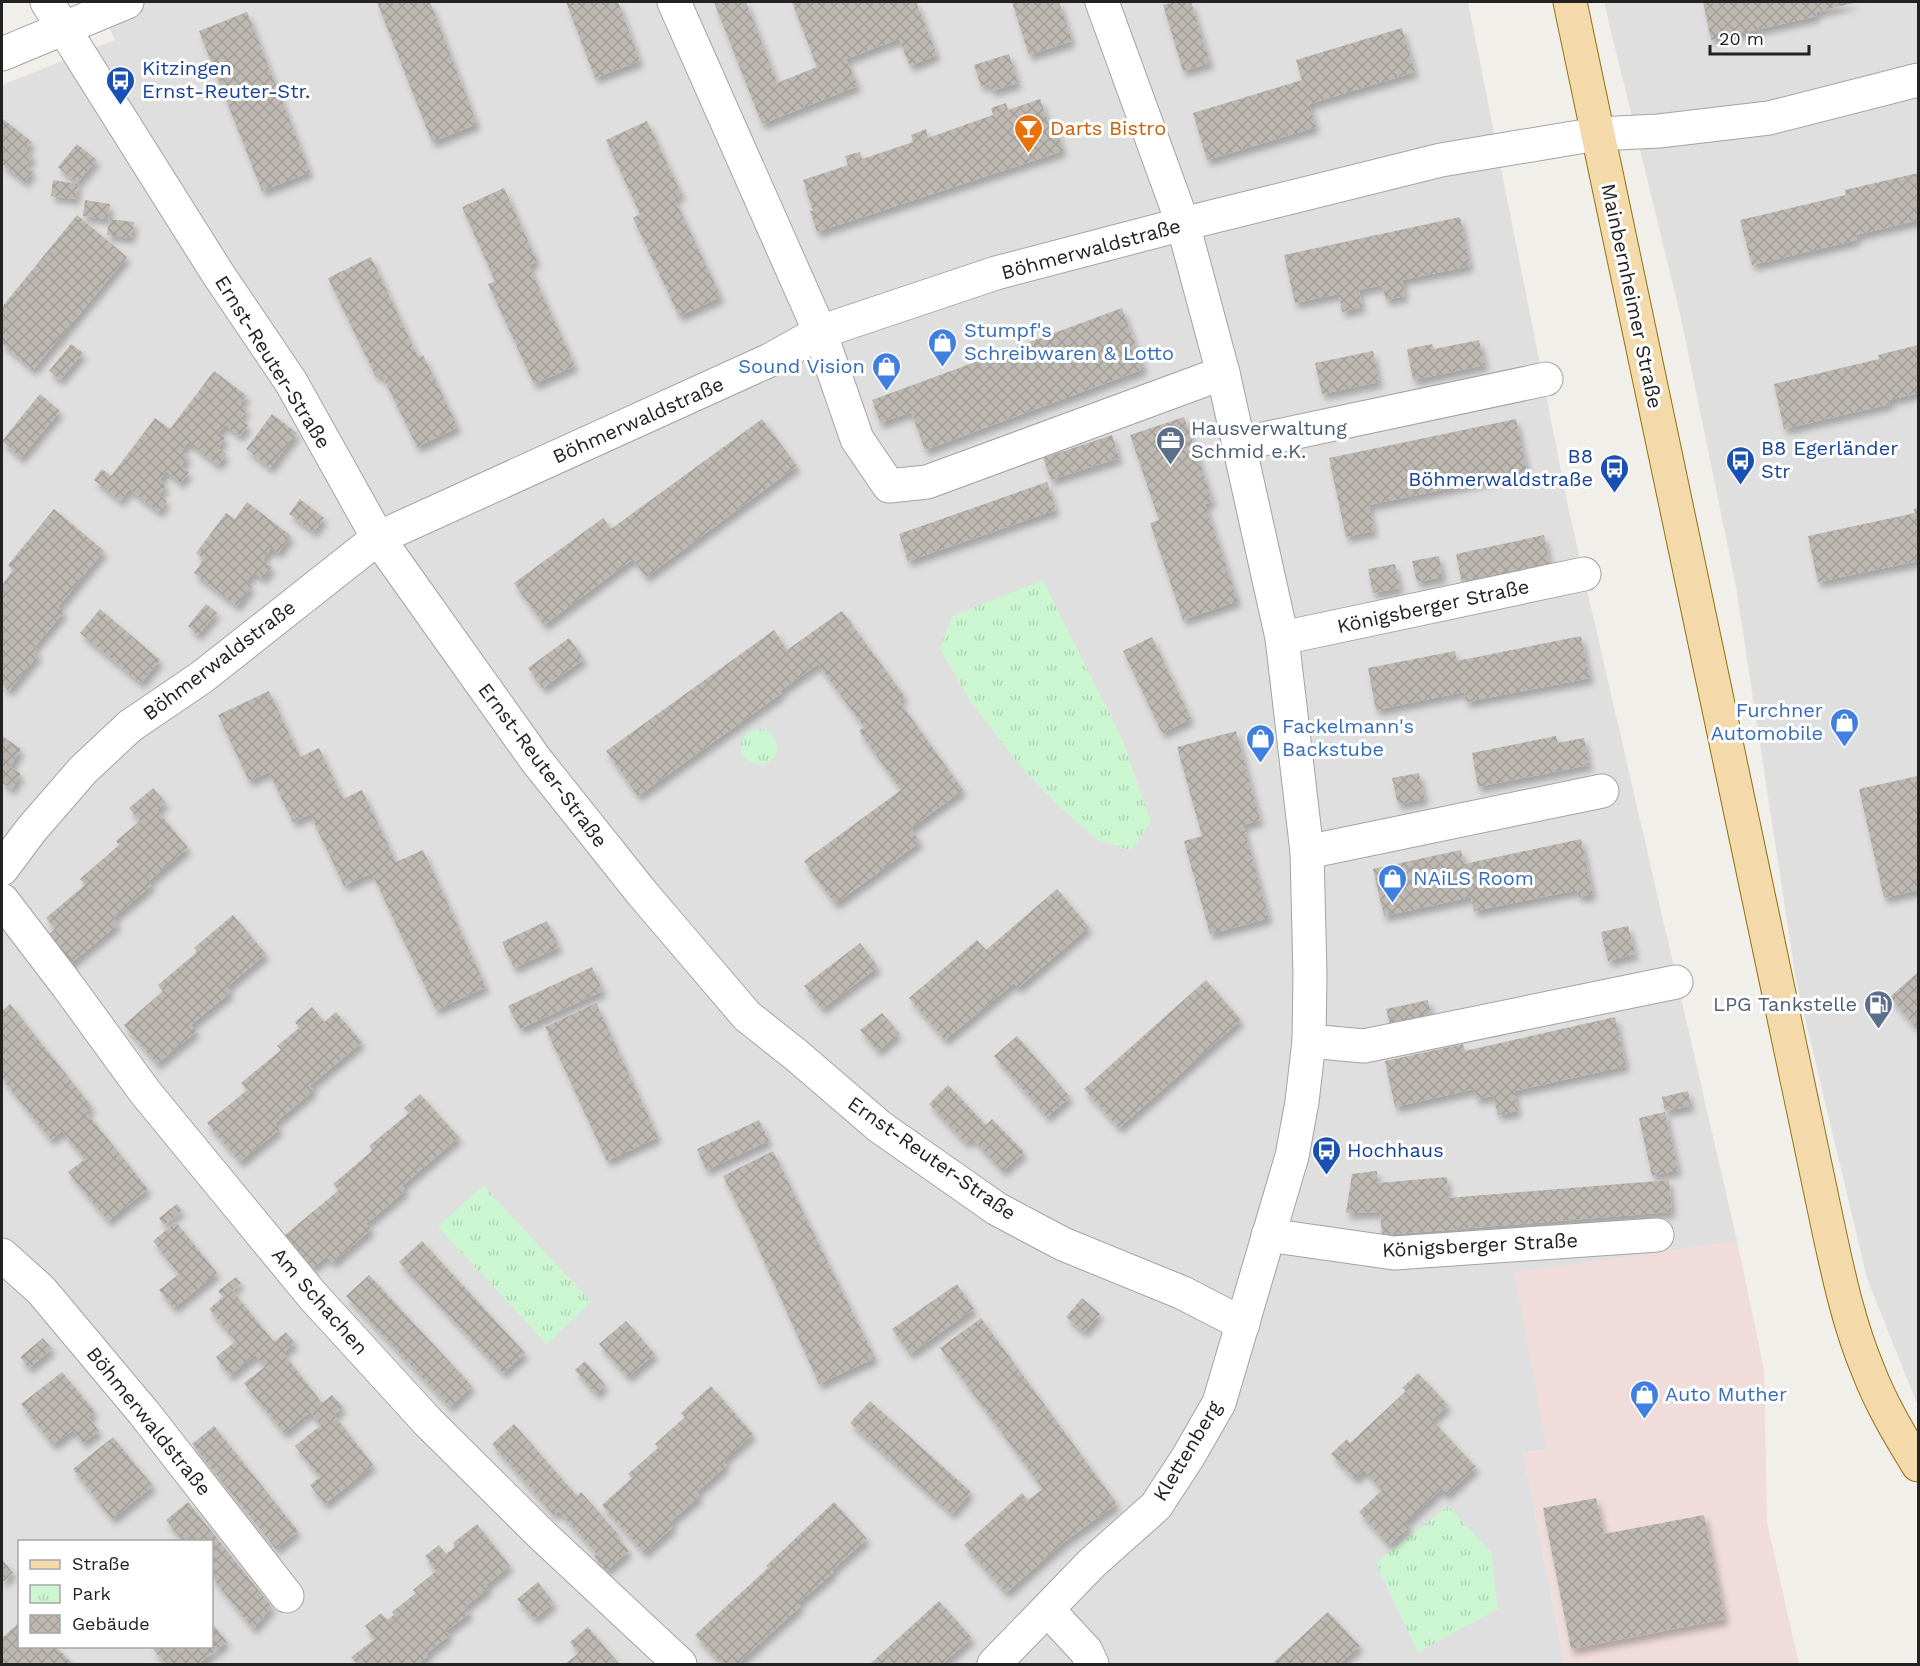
<svg xmlns="http://www.w3.org/2000/svg" width="1920" height="1666" font-family="'Work Sans',sans-serif">
<defs>
<pattern id="park-tufts" width="24" height="20" patternUnits="userSpaceOnUse" patternTransform="scale(1.5)"><rect width="24" height="20" fill="#ccf6d2"/><path d="M3 7l-1-3M5 7V3M7 7l1-3M15 17l-1-3M17 17v-4M19 17l1-3" fill="none" stroke="#afd3b4"/></pattern>
<pattern id="building-cross-hatch" width="8" height="8" patternUnits="userSpaceOnUse" patternTransform="scale(1.5)"><rect width="8" height="8" fill="#beb8b2"/><path d="M0 0l8 8M0 8l8-8" fill="none" stroke="#a39e99"/></pattern>
<filter id="shadow"><feDropShadow dx="3.5" dy="6" stdDeviation="3" flood-color="#0004"/></filter>
</defs>
<rect width="100%" height="100%" fill="#f1efe9"/>
<g fill="#dfdfdf" fill-rule="evenodd">
<path d="M98,2H1468L1570,516L1737,1241L1515,1273L1548,1450L1523,1452L1565,1664H2V85L115,40ZM20,1542H212V1646H20Z"/>
<path d="M1604,2H1918V1406L1867,1278L1796,980L1736,587L1681,318Z"/>
</g>
<path fill="#f0dddb" d="M1737,1241L1764,1369L1767,1522L1799,1664H1565L1523,1452L1547,1450L1515,1272Z"/>
<g fill="url(#park-tufts)">
<path d="M1043,580L1122,739L1151,822L1131,850L1097,840L1059,806L1023,769L972,704L940,649L952,616Z"/>
<circle cx="759" cy="747" r="18"/>
<path d="M483,1185L591,1302L547,1344L438,1227Z"/>
<path d="M1448,1506L1491,1552L1498,1609L1418,1652L1376,1563Z"/>
</g>
<g fill="url(#building-cross-hatch)" filter="url(#shadow)">
<path d="M377,2H430L477,124L432,142Z"/>
<path d="M566,2H618L640,61L595,78Z"/>
<path d="M714,2H746L777,83L817,67L792,2H916L937,55L910,66L899,39L846,59L858,86L762,124Z"/>
<path d="M1012,2H1059L1072,41L1029,55Z"/>
<path d="M1174,2H1191L1210,63L1183,71L1163,5Z"/>
<path d="M1703,2H1858L1816,12L1817,16L1711,40Z"/>
<path d="M247,12L310,172L262,191L199,31Z"/>
<path d="M1402,28L1415,72L1309,104L1316,127L1207,160L1193,113L1302,80L1296,60Z"/>
<path d="M1009,54L1018,83L992,91L989,84L981,86L974,65Z"/>
<path d="M1040,99L1051,130L1056,129L1063,151L817,232L810,211H813L803,180L848,165L845,156L860,152L862,159L913,142L911,135L926,129L928,138L993,115L991,108L1006,103L1008,110Z"/>
<path d="M2,118L32,142L26,150L33,156L26,165L33,171L25,182L2,164Z"/>
<path d="M647,121L682,195L674,198L721,297L679,316L633,218L640,214L606,140Z"/>
<path d="M77,144L97,160L77,183L58,167Z"/>
<path d="M1918,173V220L1856,235L1857,240L1752,265L1740,220L1846,195L1845,190Z"/>
<path d="M53,180L78,184L76,199L51,196Z"/>
<path d="M504,188L537,261L529,266L575,366L534,384L488,284L495,281L462,207Z"/>
<path d="M85,200L110,204L108,219L83,216Z"/>
<path d="M77,215L127,257L33,370L2,343V307Z"/>
<path d="M1460,217L1470,266L1402,280L1405,296L1386,300L1382,285L1359,290L1362,307L1342,312L1339,294L1295,303L1284,255Z"/>
<path d="M109,219L134,222L131,238L107,235Z"/>
<path d="M371,257L418,357L423,355L458,427L417,447L382,375L376,377L328,278Z"/>
<path d="M1122,308L1144,369L925,450L911,412L880,423L872,400Z"/>
<path d="M1479,340L1485,365L1413,380L1407,349L1432,344L1434,349Z"/>
<path d="M71,344L83,353L60,380L49,371Z"/>
<path d="M1918,345V393L1889,400L1890,404L1784,429L1774,384L1879,359L1878,355Z"/>
<path d="M1373,351L1379,382L1322,394L1315,363Z"/>
<path d="M214,371L247,396L240,404L247,409L240,419L248,425L240,436L225,425L218,433L225,438L218,448L226,454L218,465L188,442L182,451L188,456L181,466L189,472L181,483L166,471L160,480L166,486L159,495L167,501L159,512L129,489L121,501L94,480L102,469L111,476L155,418L170,429Z"/>
<path d="M40,394L60,411L21,458L2,441Z"/>
<path d="M272,414L297,433L270,468L246,449Z"/>
<path d="M1184,417L1213,502L1205,504L1238,601L1183,620L1150,523L1159,520L1130,435Z"/>
<path d="M762,419L797,466L646,577L633,559L544,625L514,583L603,518L611,529Z"/>
<path d="M1516,419L1527,472L1369,505L1374,531L1346,537L1329,458Z"/>
<path d="M1112,435L1119,458L1051,480L1043,458Z"/>
<path d="M1047,482L1056,510L908,561L899,534Z"/>
<path d="M300,499L324,518L314,532L289,514Z"/>
<path d="M247,502L291,536L278,553L271,548L263,560L272,567L263,579L254,572L246,582L252,586L237,606L194,573L204,559L196,553L226,513L235,519Z"/>
<path d="M1918,508V561L1818,582L1808,536L1915,513L1914,509Z"/>
<path d="M54,509L104,551L58,607L64,612L33,649L39,654L9,691L2,685V585L13,570L8,565Z"/>
<path d="M1544,535L1550,565L1462,583L1456,554Z"/>
<path d="M1439,556L1443,577L1417,582L1412,561Z"/>
<path d="M1395,564L1400,588L1373,593L1368,569Z"/>
<path d="M206,604L217,613L198,635L188,626Z"/>
<path d="M100,609L160,660L141,683L80,633Z"/>
<path d="M842,611L905,697L899,701L963,790L911,828L920,842L835,904L804,861L901,790L859,731L864,727L818,664L780,691L782,693L638,796L606,751L774,630L787,650Z"/>
<path d="M1581,636L1590,678L1466,702L1464,692L1376,710L1368,668L1455,651L1457,661Z"/>
<path d="M1152,637L1191,719L1162,733L1123,651Z"/>
<path d="M569,638L584,659L543,688L528,668Z"/>
<path d="M269,691L300,757L319,748L343,799L362,790L396,862L423,850L486,987L436,1010L372,873L344,886L310,814L293,822L269,772L249,781L218,715Z"/>
<path d="M1236,731L1260,820L1243,825L1269,918L1210,934L1184,841L1202,836L1177,747Z"/>
<path d="M2,736L21,749L10,767L21,774L12,789L2,783Z"/>
<path d="M1556,736L1558,743L1584,738L1589,765L1478,787L1472,753Z"/>
<path d="M1419,773L1425,799L1398,804L1392,778Z"/>
<path d="M1918,776V890L1884,898L1859,789Z"/>
<path d="M153,788L166,803L157,810L188,848L149,881L152,885L113,918L118,924L68,966L45,938L55,929L46,918L85,885L80,879L119,845L116,841L140,821L129,808Z"/>
<path d="M1581,839L1593,894L1579,897L1577,890L1474,911L1471,897L1384,916L1373,869L1461,850L1464,864Z"/>
<path d="M1057,889L1089,927L1018,988L1014,983L945,1040L909,998L977,940L986,950Z"/>
<path d="M233,915L266,954L227,987L231,992L191,1025L197,1031L157,1064L124,1025L163,991L158,985L197,952L194,948Z"/>
<path d="M547,921L559,947L514,968L502,942Z"/>
<path d="M1628,926L1635,954L1608,961L1601,932Z"/>
<path d="M860,943L878,967L822,1009L804,986Z"/>
<path d="M592,967L603,991L520,1029L508,1006Z"/>
<path d="M1918,972V1030L1890,997Z"/>
<path d="M1206,980L1241,1020L1119,1128L1084,1089Z"/>
<path d="M1428,1000L1432,1020L1391,1029L1386,1009Z"/>
<path d="M596,1003L658,1137L607,1161L545,1027Z"/>
<path d="M10,1004L92,1107L86,1112L148,1189L108,1221L68,1172L85,1159L62,1131L51,1140L2,1078V1011Z"/>
<path d="M312,1007L324,1022L336,1012L362,1042L310,1086L314,1090L275,1123L280,1129L240,1162L207,1123L247,1090L241,1083L281,1050L277,1046L299,1028L295,1022Z"/>
<path d="M882,1013L899,1033L878,1051L860,1030Z"/>
<path d="M1615,1017L1626,1066L1514,1091L1518,1111L1498,1115L1493,1096L1476,1099L1474,1089L1395,1107L1385,1061L1463,1044L1465,1051Z"/>
<path d="M1017,1036L1070,1097L1047,1117L994,1056Z"/>
<path d="M948,1085L986,1125L992,1119L1024,1152L1003,1171L972,1138L966,1143L929,1104Z"/>
<path d="M1688,1091L1691,1106L1665,1111L1662,1097Z"/>
<path d="M420,1094L459,1137L402,1186L406,1190L366,1224L372,1229L332,1263L327,1256L312,1268L285,1235L339,1190L333,1184L372,1151L369,1146L409,1113L404,1108Z"/>
<path d="M1665,1112L1678,1170L1652,1176L1639,1118Z"/>
<path d="M759,1120L769,1141L706,1170L697,1149Z"/>
<path d="M773,1151L875,1358L819,1384L751,1232L723,1176Z"/>
<path d="M1377,1171L1378,1183L1447,1177L1448,1198L1669,1180L1672,1212L1382,1235L1380,1212L1346,1213L1352,1174Z"/>
<path d="M177,1204L182,1210L164,1225L159,1218Z"/>
<path d="M176,1222L217,1273L174,1308L159,1290L179,1274L153,1241Z"/>
<path d="M422,1241L525,1353L503,1373L399,1262Z"/>
<path d="M369,1275L472,1386L450,1407L346,1296Z"/>
<path d="M236,1277L241,1283L232,1290L274,1342L286,1332L295,1343L283,1353L322,1403L332,1395L343,1407L334,1415L373,1465L325,1504L310,1485L320,1477L295,1446L321,1425L310,1412L284,1433L244,1383L265,1367L255,1355L230,1376L216,1357L236,1341L209,1309L223,1297L218,1291Z"/>
<path d="M957,1284L974,1309L910,1354L892,1329Z"/>
<path d="M1082,1298L1100,1314L1084,1332L1066,1317Z"/>
<path d="M981,1318L1117,1504L1065,1541L1006,1593L964,1545L1022,1493L1028,1500L1043,1489L940,1348Z"/>
<path d="M626,1321L655,1354L628,1377L599,1344Z"/>
<path d="M43,1338L52,1349L29,1368L20,1357Z"/>
<path d="M585,1361L605,1385L596,1394L575,1370Z"/>
<path d="M62,1372L95,1412L88,1417L99,1431L83,1443L73,1430L53,1445L21,1404Z"/>
<path d="M1418,1373L1448,1405L1432,1420L1476,1467L1446,1495L1441,1489L1405,1523L1409,1527L1389,1545L1359,1512L1382,1490L1364,1470L1355,1479L1331,1454L1347,1439L1350,1443L1406,1391L1402,1388Z"/>
<path d="M711,1386L753,1434L723,1461L727,1465L697,1492L700,1496L670,1522L674,1526L644,1553L602,1505L632,1478L628,1474L658,1448L655,1444L685,1417L681,1413Z"/>
<path d="M870,1401L971,1492L952,1514L850,1423Z"/>
<path d="M514,1424L577,1496L581,1492L619,1535L617,1537L629,1551L606,1571L594,1557L597,1554L559,1511L554,1515L492,1444Z"/>
<path d="M214,1426L298,1531L276,1549L192,1444Z"/>
<path d="M113,1437L153,1486L112,1519L73,1469Z"/>
<path d="M1596,1498L1604,1534L1704,1515L1725,1619L1571,1649L1543,1508Z"/>
<path d="M188,1502L272,1607L253,1629L212,1577V1542H184L166,1520Z"/>
<path d="M834,1502L867,1539L832,1570L834,1572L798,1603L801,1606L737,1664H722L695,1635L768,1568L766,1566Z"/>
<path d="M477,1524L510,1566L486,1585L489,1588L465,1607L470,1613L446,1631L450,1635L426,1654L428,1656L418,1664H354L356,1663L351,1657L375,1639L365,1626L381,1613L387,1620L394,1615L392,1612L416,1593L413,1590L436,1571L425,1556L439,1545L446,1554L455,1547L453,1543Z"/>
<path d="M2,1559L13,1573L2,1583Z"/>
<path d="M538,1582L554,1603L534,1619L517,1599Z"/>
<path d="M939,1601L972,1638L942,1664H870Z"/>
<path d="M1328,1612L1360,1646L1339,1664H1272Z"/>
<path d="M20,1622V1647H56L73,1664H2V1638Z"/>
<path d="M212,1623L227,1642L198,1664H166L151,1647H212Z"/>
<path d="M588,1627L619,1664H565L579,1653L570,1642Z"/>
</g>
<g fill="none" stroke-linecap="round" stroke-linejoin="round">
<defs>
<g id="minor">
<path d="M47,2L218,274L291,382L378,538L536,760L642,893L747,1016L795,1054L880,1127L997,1209L1063,1244L1183,1293L1243,1324"/>
<path d="M674,2L820,332L857,439L889,486L927,482L1223,373"/>
<path d="M2,54L127,2"/>
<path d="M1240,444L1546,379"/>
<path d="M1282,638L1584,574"/>
<path d="M1307,852L1602,791"/>
<path d="M2,869L31,830L83,770L130,726L202,677L378,538L770,360L820,332L996,273L1183,224L1441,160L1597,134L1659,131L1769,118L1918,80"/>
<path d="M2,900L67,985L145,1092L312,1295L428,1422L543,1536L680,1664"/>
<path d="M1309,1041L1364,1046L1676,982"/>
<path d="M1268,1235L1394,1253L1657,1235"/>
<path d="M2,1255L41,1290L144,1413L287,1596"/>
<path d="M1048,1610L1086,1651L1092,1664"/>
<path d="M994,1664L1092,1563L1156,1506L1188,1457L1219,1403L1292,1156L1302,1102L1309,1041L1310,975L1307,852L1282,638L1223,373L1183,224L1102,2"/>
</g>
<path id="major" d="M1570,2L1830,1236C1840,1282 1850,1327 1868,1370C1881,1404 1899,1434 1918,1465"/>
</defs>
<use href="#minor" stroke="#a3a3a3" stroke-width="35"/>
<use href="#major" stroke="#91700e" stroke-width="35"/>
<use href="#minor" stroke="#fff" stroke-width="33"/>
<use href="#major" stroke="#f4daab" stroke-width="33"/>
</g>
<defs>
<symbol id="bus-pin" viewBox="-11 -11 22 30"><path d="M0 17L-7.5 6A9.5 9.5 0 1 1 7.5 6Z" fill="#1a4fb4" stroke="#fff"/><path d="M-5-6H5V4H4V6H2V4H-2V6H-4V4H-5ZM-3.5-4V0h7V-4ZM-3.5 1.2v1.5H-2V1.2ZM2 1.2v1.5H3.5V1.2Z" fill="#fff"/></symbol>
<symbol id="bar-pin" viewBox="-11 -11 22 30"><path d="M0 17L-7.5 6A9.5 9.5 0 1 1 7.5 6Z" fill="#e8710a" stroke="#fff"/><path d="M-6-5H6L.8 .8V4.5H3.5V6h-7V4.5H-.8V.8Z" fill="#fff"/></symbol>
<symbol id="shop-pin" viewBox="-11 -11 22 30"><path d="M0 17L-7.5 6A9.5 9.5 0 1 1 7.5 6Z" fill="#3f7fe0" stroke="#fff"/><path d="M-5-2.5h2.3a2.7 3.5 0 0 1 5.4 0H5L5.5 6h-11ZM-1.5-2.5h3a1.5 2.3 0 0 0-3 0Z" fill="#fff"/></symbol>
<symbol id="office-pin" viewBox="-11 -11 22 30"><path d="M0 17L-7.5 6A9.5 9.5 0 1 1 7.5 6Z" fill="#5c6f8a" stroke="#fff"/><path d="M-6-3h4V-5.5h4V-3h4V5H-6ZM-1-4.5V-3h2v-1.5ZM-6 0V1H6V0Z" fill="#fff"/></symbol>
<symbol id="fuel-pin" viewBox="-11 -11 22 30"><path d="M0 17L-7.5 6A9.5 9.5 0 1 1 7.5 6Z" fill="#5c6f8a" stroke="#fff"/><path d="M-5.5-6h7V0h2V4h1.3V-2.5L3-4.5l.8-.8L6-3V5H2.5V1h-1V6h-7ZM-4.2-4.7v3.2H.2V-4.7Z" fill="#fff"/></symbol>
</defs>
<g fill-rule="evenodd">
<use href="#bus-pin" x="104" y="64" width="33" height="45"/>
<use href="#bar-pin" x="1012" y="112" width="33" height="45"/>
<use href="#shop-pin" x="926" y="326" width="33" height="45"/>
<use href="#shop-pin" x="870" y="350" width="33" height="45"/>
<use href="#office-pin" x="1154" y="424" width="33" height="45"/>
<use href="#bus-pin" x="1724" y="444" width="33" height="45"/>
<use href="#bus-pin" x="1598" y="452" width="33" height="45"/>
<use href="#shop-pin" x="1828" y="706" width="33" height="45"/>
<use href="#shop-pin" x="1244" y="722" width="33" height="45"/>
<use href="#shop-pin" x="1376" y="862" width="33" height="45"/>
<use href="#fuel-pin" x="1862" y="988" width="33" height="45"/>
<use href="#bus-pin" x="1310" y="1134" width="33" height="45"/>
<use href="#shop-pin" x="1628" y="1378" width="33" height="45"/>
</g>
<g text-anchor="middle" stroke-width="6" stroke-linejoin="round" paint-order="stroke">
<g font-size="20" fill="#164399" stroke="#fff" text-anchor="start">
<text x="142" y="75">Kitzingen<tspan x="142" dy="23">Ernst-Reuter-Str.</tspan></text>
<text x="1761" y="455">B8 Egerländer<tspan x="1761" dy="23">Str</tspan></text>
<text x="1593" y="463" text-anchor="end">B8<tspan x="1593" dy="23">Böhmerwaldstraße</tspan></text>
<text x="1347" y="1157">Hochhaus</text>
</g>
<g font-size="20" fill="#c56008" stroke="#fff" text-anchor="start">
<text x="1050" y="135">Darts Bistro</text>
</g>
<g font-size="20" fill="#222" stroke="#fff">
<text transform="translate(1091 249) rotate(-15)" y="7">Böhmerwaldstraße</text>
<text transform="translate(1632 296) rotate(78)" y="7">Mainbernheimer Straße</text>
<text transform="translate(273 362) rotate(58)" y="7">Ernst-Reuter-Straße</text>
<text transform="translate(638 420) rotate(-24)" y="7">Böhmerwaldstraße</text>
<text transform="translate(1433 606) rotate(-12)" y="7">Königsberger Straße</text>
<text transform="translate(219 660) rotate(-37)" y="7">Böhmerwaldstraße</text>
<text transform="translate(543 765) rotate(53)" y="7">Ernst-Reuter-Straße</text>
<text transform="translate(932 1158) rotate(35)" y="7">Ernst-Reuter-Straße</text>
<text transform="translate(1480 1245) rotate(-3)" y="7">Königsberger Straße</text>
<text transform="translate(320 1301) rotate(49)" y="7">Am Schachen</text>
<text transform="translate(149 1421) rotate(51)" y="7">Böhmerwaldstraße</text>
<text transform="translate(1187 1451) rotate(-59)" y="7">Klettenberg</text>
</g>
<g font-size="20" fill="#366cbe" stroke="#fff" text-anchor="start">
<text x="964" y="337">Stumpf's<tspan x="964" dy="23">Schreibwaren &amp; Lotto</tspan></text>
<text x="865" y="373" text-anchor="end">Sound Vision</text>
<text x="1823" y="717" text-anchor="end">Furchner<tspan x="1823" dy="23">Automobile</tspan></text>
<text x="1282" y="733">Fackelmann's<tspan x="1282" dy="23">Backstube</tspan></text>
<text x="1413" y="885">NAiLS Room</text>
<text x="1665" y="1401">Auto Muther</text>
</g>
<g font-size="20" fill="#4e5e75" stroke="#fff" text-anchor="start">
<text x="1191" y="435">Hausverwaltung<tspan x="1191" dy="23">Schmid e.K.</tspan></text>
<text x="1857" y="1011" text-anchor="end">LPG Tankstelle</text>
</g>
</g>
<rect width="1920" height="1666" fill="none" stroke="#222222" stroke-width="6"/>
<rect x="18" y="1540" width="195" height="108" fill="#ffffff" stroke="#a7a7a7" stroke-width="1.5"/>
<rect x="30" y="1560" width="30" height="9" fill="#f4daab" stroke="#a7a7a7" stroke-width="1.5"/>
<text x="72" y="1570" font-size="18" fill="#222222">Straße</text>
<rect x="30" y="1585" width="30" height="18" fill="url(#park-tufts)" stroke="#a7a7a7" stroke-width="1.5"/>
<text x="72" y="1600" font-size="18" fill="#222222">Park</text>
<rect x="30" y="1615" width="30" height="18" fill="url(#building-cross-hatch)" stroke="#a7a7a7" stroke-width="1.5"/>
<text x="72" y="1630" font-size="18" fill="#222222">Gebäude</text>
<path d="M1710 45v9h99v-9" fill="none" stroke="#222222" stroke-width="3"/>
<text x="1719" y="45" font-size="18" fill="#222222" stroke="#ffffff" stroke-width="4.5" paint-order="stroke">20 m</text>
</svg>
